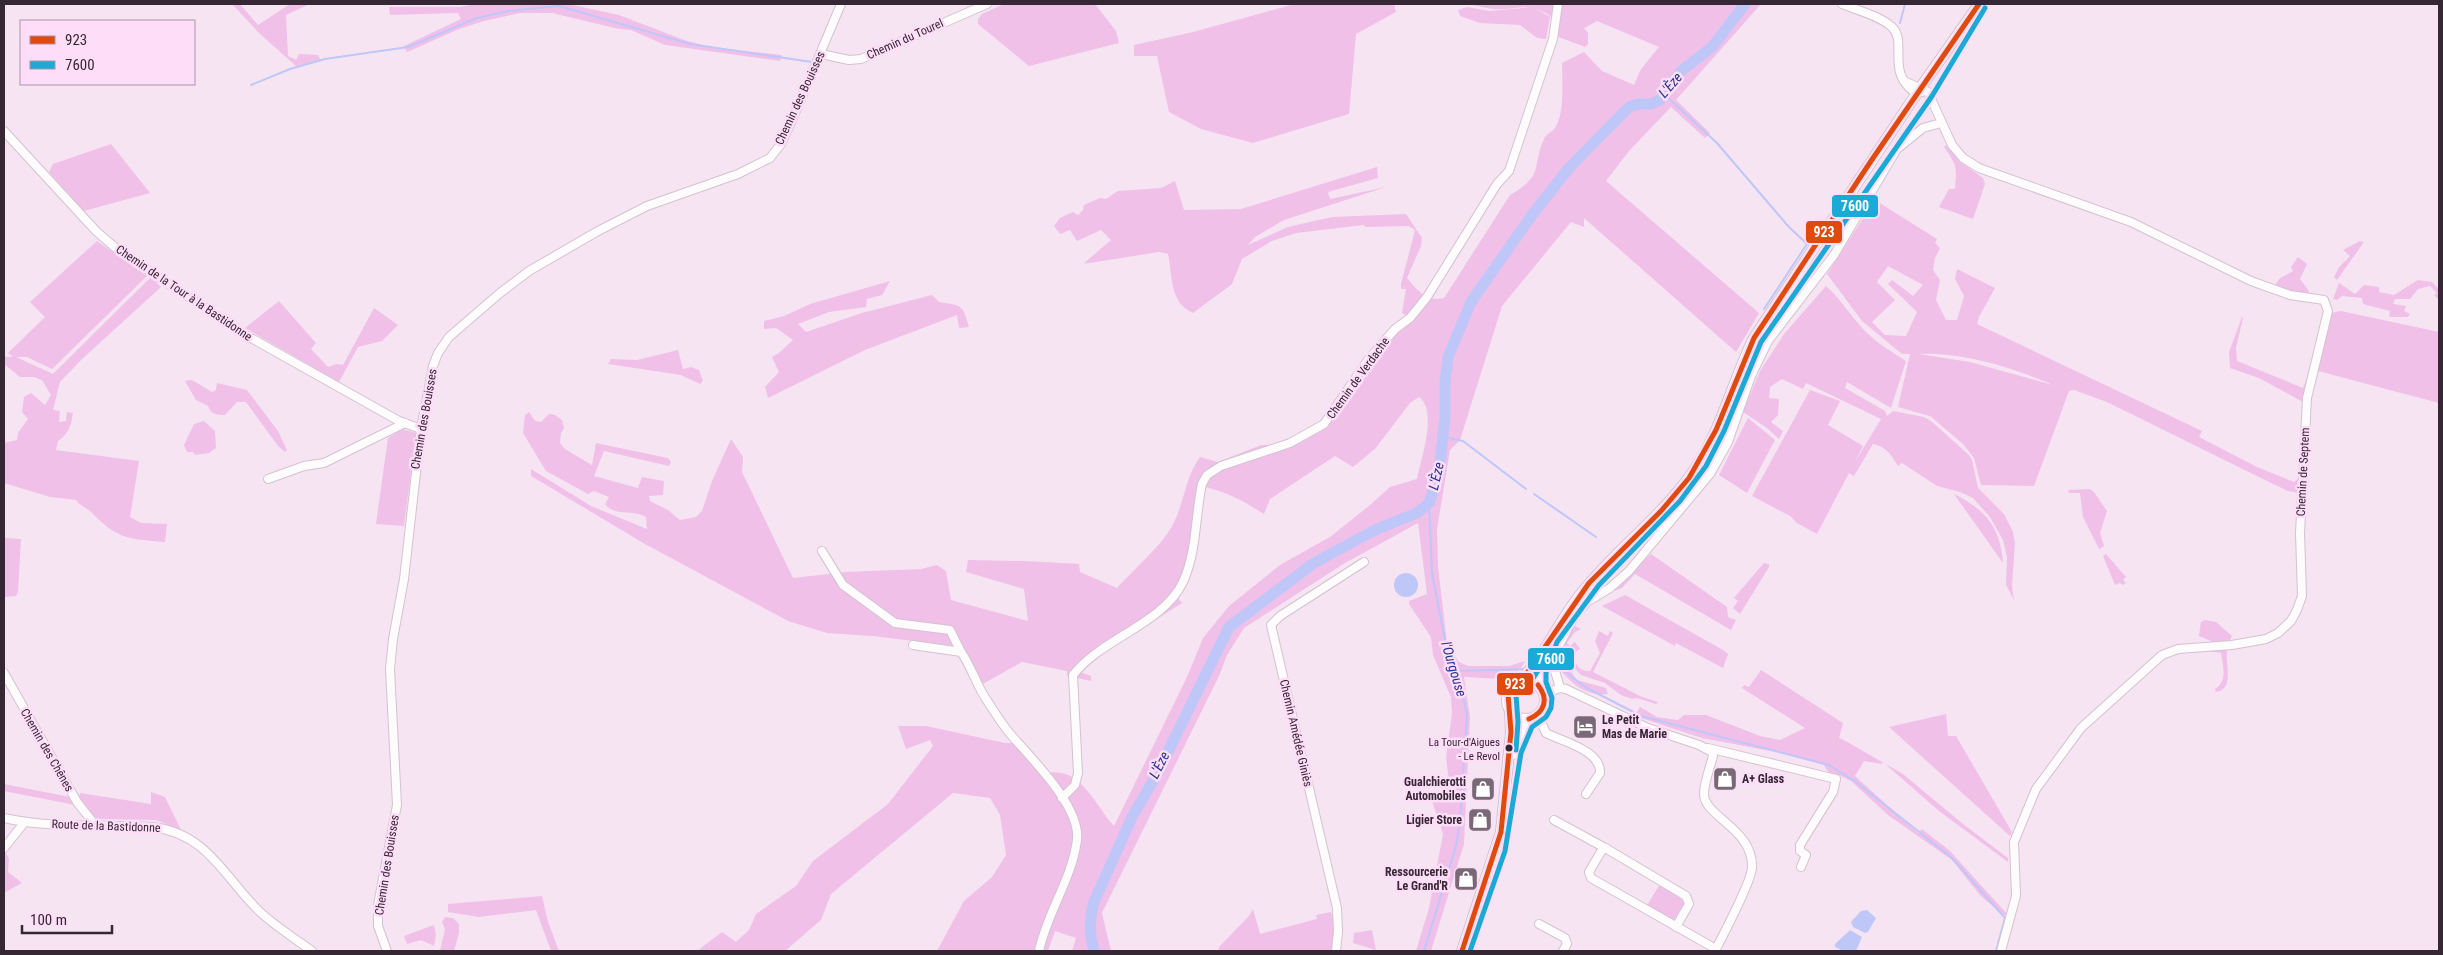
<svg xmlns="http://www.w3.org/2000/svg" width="2443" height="955" font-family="'Roboto Condensed',sans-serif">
<rect width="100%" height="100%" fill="#f6e4f2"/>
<g fill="#f0c0e9" fill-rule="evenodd">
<path d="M232,4H240L258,25L290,4H310L286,15L288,56L296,60L299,54L318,55L321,61L296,66L259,33Z"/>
<path d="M475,4H568L619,15L684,40L710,47L782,55L780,61L665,45L631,30L619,29L552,13H520L484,21L459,29L407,52L404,46L461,19L458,13L390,15L389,7H460Z"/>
<path d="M1004,4H1095L1116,31L1119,43L1029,66L978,24V19L982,14Z"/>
<path d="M1295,4H1394L1396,12L1356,34L1349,114L1253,143L1201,129L1169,112L1157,56H1134V45L1193,32Z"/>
<path d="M1466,4H1555L1551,17C1528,0 1519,11 1494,9C1485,8 1475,5 1466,4Z"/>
<path d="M1560,4H1761L1676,100L1710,133L1705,138L1671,107L1629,151L1606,181L1759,313L1736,352L1584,218V227L1571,222L1502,306L1460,440L1450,450L1437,529L1438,567L1447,643L1459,662L1468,666H1509L1525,661C1513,686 1487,677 1464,677L1470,717L1464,844L1431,951H1416L1429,908L1443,834L1432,801L1446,798L1448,773L1446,758L1452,713L1451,697L1433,655L1431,637L1409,604V601L1427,594L1418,523L1345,563L1244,628L1227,655L1219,676L1102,913L1111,951H1072L1076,938L1055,931L1048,951H937L964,901L992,877L1006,855L1000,815L990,798L953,793L831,894L821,920L785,951H697L722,932L736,942L749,930L756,914L796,886L813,861L888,804L933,746L930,740L906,749L898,726H926L1005,743H1015L1044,774C1079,763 1095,805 1114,826L1187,677L1203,638L1229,606L1280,565L1330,537L1370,505L1390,487L1417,479C1421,459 1438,410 1419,397L1410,403L1375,449L1353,467L1335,456L1270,499L1264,514C1244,501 1224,490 1199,486C1194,522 1193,561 1173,592L1182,603L1086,664L1080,672L1091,676V681L1067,676V671L1022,662L981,685L955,646L872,636L827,633L788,621L645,544L531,476V469L591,506L647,529L646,517C633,509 615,517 605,504L609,497L594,491L588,494L546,471L523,433L525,415L529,412L535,421L541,422L549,414L555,415L562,420L564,428L561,433L560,443L565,449L592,465L596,443L668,458L671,462L669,466L604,451L594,476L638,488L642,477L664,481L663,495L649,496L650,501L668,510L680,520L696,517L702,511L712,481L731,439L743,457L742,472L793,578L846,572L921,569L937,565L946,571L951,600L1028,621L1024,589L966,572L968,560L1025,561L1079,564L1080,572L1117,588C1132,571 1160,547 1171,528C1184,506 1185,477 1200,457L1218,462L1261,445L1293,444L1320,432L1341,412L1393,337L1412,321L1402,313L1406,289H1401V284L1415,230L1409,226L1366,227L1363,225L1296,233L1272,241L1242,259L1232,284L1193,313C1169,302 1173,277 1168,254L1159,252L1083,264L1111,240L1101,230L1077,241L1070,230L1060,234L1054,226L1060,218L1073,212L1078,215L1083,210L1084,205L1100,198L1106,199L1118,191L1161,188L1175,181L1184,210L1241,209L1377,167L1378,178L1328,192L1330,199L1386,187L1284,220L1255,237L1248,245L1288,227L1332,217L1406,214L1422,238L1421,246L1407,278C1418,291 1426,302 1444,298L1510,195C1545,175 1531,168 1544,139C1546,134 1552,132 1555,128C1565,113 1562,81 1562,63L1584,52L1602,71L1634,85L1641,69L1659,47L1597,21L1584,28L1588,33V44L1585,47L1556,36Z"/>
<path d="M1467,7L1489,11L1533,7L1550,17L1546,39L1537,38L1520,25L1480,23L1460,16L1458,10Z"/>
<path d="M111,144L150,193L84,211L49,172L53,164Z"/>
<path d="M1946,145L1960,162L1983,178L1985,184L1973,219L1939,207L1949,189H1955C1957,168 1957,165 1944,147Z"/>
<path d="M1875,200L1937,239L1935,243L1940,248L1935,258L1933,270L1940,280L1936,300L1946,320H1957L1964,296L1955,279L1957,269L1995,288L1979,317L1977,324L2202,431L2199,437L2257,467L2294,482L2299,478L2300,473L2303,402L2259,378L2230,368L2229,352L2242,317L2243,318L2236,348L2237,361L2303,388L2312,366L2299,493L2288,491L2269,482L2107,402L2074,390L2069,391L2034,486L1981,485L1974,458L1963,444L1930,416L1898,407L1910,354H1902L1862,321L1827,274ZM1888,266L1923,285L1913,296L1892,280L1888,284L1917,312L1906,336L1885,335L1872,322L1895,300L1877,282ZM1919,354C1962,352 2014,368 2053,385L1970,362Z"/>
<path d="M97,241L147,276L52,369L27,357H16L53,374L151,277L161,287L81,360L60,382L53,410L60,411L59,422L66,421L67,412L73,413C71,425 69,434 58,441L56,450L139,461L130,517L141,523L167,524L165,542H163C124,538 118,539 91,512C86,507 80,506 76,500L50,497L4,483V443L17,440L18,433L28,419L22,412L24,397L31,393L45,405L51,395L42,380L34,377H20L4,364V357H13L8,353L45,317L30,302Z"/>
<path d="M2360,241L2364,242L2337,280L2334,277L2339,267L2350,256L2343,250Z"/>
<path d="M2298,257L2307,264L2300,279L2309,291L2308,296L2274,287L2279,279L2293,271L2291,267Z"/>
<path d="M2418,280L2432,282L2439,289V300L2434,295L2437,293L2430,286L2418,289L2410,299H2395L2393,304L2406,306L2404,311L2410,314L2408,317H2389L2390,311L2363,304L2362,298L2342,296L2337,300L2333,299L2339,283L2355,294L2364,285L2379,287V292L2394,295Z"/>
<path d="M890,281L882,295L867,299L866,307L829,312L798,324L806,332L862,313L932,295L939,302C962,306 962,303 969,327L959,328L957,315L865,350L768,398L765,387L779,372L772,357L779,353L793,340L776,328L764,329V321L784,316L810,304Z"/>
<path d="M1826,286C1842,300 1850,316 1865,331C1877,343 1892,352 1906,361L1891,408L1847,382L1845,388L1885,411L1887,416L1893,411L1924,417L1931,421L1969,455L1972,460L1978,488L2004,514L2013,532L2015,543L2012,586L2014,600L2006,585L2007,557L2003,540L1990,517L1973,498L1960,492L1937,486L1902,463L1898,466C1891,455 1887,447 1873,444L1854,476L1849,473L1817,534L1797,523L1790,516L1752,496L1810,390L1840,401L1828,425L1863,446L1855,462L1881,419L1806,383L1803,389L1782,379L1770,387L1769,398L1779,399L1778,415L1771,422L1783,431L1779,439L1767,428L1743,412L1760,371L1784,334Z"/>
<path d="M279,301L316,343L311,349L328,367L336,364L343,365L374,308L398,325L382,341L358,347L339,382L245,328Z"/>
<path d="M2341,311L2439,332V403L2318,371L2331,313Z"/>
<path d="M678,350L683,369L691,367L699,370L703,381L700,384L681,375L608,364L611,359L637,360Z"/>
<path d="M192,380L212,392L216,390L217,383L247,390L278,431L287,450L285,452L278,446L246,402H237L225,415C216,415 211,414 208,406L196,400L185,381Z"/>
<path d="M1748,418L1775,440L1747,493L1719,475Z"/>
<path d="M204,421L215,431L216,448L209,453L195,455L193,452H187L184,445L194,424Z"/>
<path d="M402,429L416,433L404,526L376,524L388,438Z"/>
<path d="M2090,489L2094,492L2107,511L2100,533L2104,546L2099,549L2083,517L2080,493H2069L2068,490Z"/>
<path d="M1954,494C1986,510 2000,527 2003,563Z"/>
<path d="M4,538L21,539L18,592L16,596L4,597Z"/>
<path d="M1651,554L1727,607L1728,617L1736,620L1731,630L1635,574L1622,588L1608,593Z"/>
<path d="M2106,554L2126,577L2123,580L2126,583L2123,585L2120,583L2115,585L2103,556Z"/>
<path d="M1764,563L1769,564V567L1740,614L1733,608L1738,601L1734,598Z"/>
<path d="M1625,595L1723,650L1728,654L1723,668L1676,643L1675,646L1602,606Z"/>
<path d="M2205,620L2216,622L2232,636C2230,640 2227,646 2227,651C2225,665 2235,689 2216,692L2215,689C2228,681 2223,667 2221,653L2208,651L2207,648L2215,647L2213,642L2199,636L2201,622Z"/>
<path d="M1575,626L1581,629L1575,632L1567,643L1570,646L1575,642L1580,649L1572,654C1576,663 1578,672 1590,671L1600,653L1595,641L1599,631L1608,636L1610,631L1613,633L1593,672L1642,697L1658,702L1656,704L1637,698L1632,699L1621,695L1605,683L1581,675L1561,654L1563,643Z"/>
<path d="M1561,658L1577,680L1606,688L1608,694C1585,696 1574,685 1559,669Z"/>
<path d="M1761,670L1843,723L1839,738L1842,739L1903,774L1963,824L2008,858V862L1939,811L1883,762L1881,764L1864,761L1855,776L1918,833L1922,829L1950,851L2008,915H2003L1980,895L1952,860L1888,815L1851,781L1839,775H1830L1824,765L1781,753L1702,738L1635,716L1640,707L1657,717L1678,720L1684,715H1706L1760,736L1780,740L1805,728L1742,688L1744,685L1749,687Z"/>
<path d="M1946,714L1948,736H1956L2012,832L2010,836L1889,727Z"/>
<path d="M4,784L70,797L75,805L4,791Z"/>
<path d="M151,792L165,797L181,830L156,820L98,819L88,812L79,800L80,793L151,804Z"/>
<path d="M4,849L9,859L8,872L22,883L4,893Z"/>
<path d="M1660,884L1685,902L1673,921L1646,907Z"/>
<path d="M542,896L548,922L559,951H551L536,910L479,917L448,912V904Z"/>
<path d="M1253,909L1260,934L1317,919L1316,915L1331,912L1334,922L1333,951H1218L1219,947L1249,916Z"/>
<path d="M445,917L453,918L459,924V933L454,951H440L445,929L442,922Z"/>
<path d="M434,925L436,935L434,946L421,940L407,944L404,936Z"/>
<path d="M1372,930L1376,950L1353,943L1354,933Z"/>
</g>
<g fill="#bfc7f8">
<circle cx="1406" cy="585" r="12"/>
<path d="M1867,910L1876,918L1868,932L1865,933L1853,927L1851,922L1861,911Z"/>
<path d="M1850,930L1862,937L1856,951H1843L1835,947V944Z"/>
</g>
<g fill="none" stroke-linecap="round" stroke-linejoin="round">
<g stroke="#bfc7f8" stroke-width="2">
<path d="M1900,23L1905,4"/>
<path d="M251,85L290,69L325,59L408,47L477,18L508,11L559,6L690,44L812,62"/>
<path d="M1664,94L1717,143L1788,226L1807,244L1764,309"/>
<path d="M1443,437L1463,441L1526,489"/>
<path d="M1534,494L1596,537"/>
<path d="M1556,668H1561L1585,687L1641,716L1829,765L1856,782L1952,858L2005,918L1996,951"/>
<path d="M1457,671L1526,669"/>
<path d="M1424,951L1456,846L1460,822L1467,714L1457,671L1448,655L1432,573L1429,503"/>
</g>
<path stroke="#bfc7f8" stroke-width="11" d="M1094,951C1089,934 1089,919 1094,902L1132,817L1157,774L1229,627L1314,563L1375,530L1417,513L1429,503L1438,477L1441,454L1445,417V382L1448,357L1471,302L1532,215L1569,168L1629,107L1638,104H1651L1660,100L1681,71L1712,47L1745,4"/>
<defs>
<g id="minor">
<path d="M1842,4C1857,10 1880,16 1892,27C1908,42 1885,73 1916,93L1922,92"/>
<path d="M821,54L849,60L861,59L987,4"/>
<path d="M1904,81L1928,92L1952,145L1963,158L1979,168L2131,222L2251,281L2290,295L2324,300L2328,311L2307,398L2300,533L2302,596L2297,610L2291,621L2278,633L2266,639L2232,645L2178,649L2162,655L2081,728L2036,789L2014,842L2016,896L2001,951"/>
<path d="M4,131L96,231L118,250L244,334L399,421L421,429"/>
<path d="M268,479L304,466L324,463L405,423"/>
<path d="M822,551L843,585L895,623L950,630L961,652"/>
<path d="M913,645L961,652C971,666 976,684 986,699C994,711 1002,725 1012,736C1032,759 1081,807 1077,840C1072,879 1047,913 1039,951"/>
<path d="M4,673L77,802L95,825"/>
<path d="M1560,688L1555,671L1554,655L1574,617L1587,602L1610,588L1629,571L1710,474L1728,442L1751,376L1768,341L1834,255L1897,149L1923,128L1941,123"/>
<path d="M1544,694L1560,688L1566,689L1648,728L1699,745L1712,752L1713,756C1710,768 1704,782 1704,794C1704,817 1754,829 1752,868C1751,883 1723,935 1715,951"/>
<path d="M1538,715L1546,733C1563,742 1601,750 1600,773L1586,794"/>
<path d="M1708,748L1836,779L1833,792L1800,845V851L1806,855L1801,867"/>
<path d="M1062,798L1075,785L1078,773L1073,675C1102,638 1163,624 1183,582C1197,552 1195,516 1202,484L1207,475L1221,466L1290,443L1324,424L1368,360L1395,329L1410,318L1427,297L1497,184L1509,171L1553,39L1558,4"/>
<path d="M4,818C53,829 103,824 153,827C208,834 224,877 259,911C275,926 294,938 312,951"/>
<path d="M1554,820L1607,849L1686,896L1689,904L1676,927"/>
<path d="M4,848L24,823"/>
<path d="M1606,848L1602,850L1589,872L1591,878L1716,949"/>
<path d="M1539,924L1565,938L1567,944L1563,951"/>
<path d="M387,951L378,926V905L397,805L390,669L393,639L404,579L421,429L433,366L438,353L449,337L500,293L529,271L598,231L647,206L738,174L770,158L781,144L793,118L841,4"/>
<path d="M1336,951L1338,931L1337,908L1271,625L1280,616L1364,562"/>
</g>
<g id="major">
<circle cx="1526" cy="700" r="19"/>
<path d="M1520,681C1546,654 1561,617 1585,589C1621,545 1669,511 1699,463C1723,424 1734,379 1754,338L1921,87L1975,10"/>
<path d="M1538,685L1540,666L1543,656"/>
<path d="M1513,754L1529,719"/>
<path d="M1462,951L1501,832L1511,732L1510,711"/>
</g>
</defs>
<use href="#minor" stroke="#d2c3cf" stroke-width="10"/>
<use href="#major" stroke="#d2c3cf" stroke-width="12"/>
<use href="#minor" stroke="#fefbfd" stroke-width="8"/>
<use href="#major" stroke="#fefbfd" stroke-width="10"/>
<defs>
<g id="bus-1">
<path d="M1529,719C1545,712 1549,699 1538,685"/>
<path d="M1462,951L1501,832L1511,732L1508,694L1511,688L1525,676L1589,583L1661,511L1689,478L1716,430L1754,338L1871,161L1979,4"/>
</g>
<g id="bus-2">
<path d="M1516,750L1518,722L1516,695L1531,681L1547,657"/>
<path d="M1470,951L1505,851L1521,753L1532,727L1546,717L1551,708L1552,698L1546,682V673L1557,642L1599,585L1680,501L1706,466L1724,431L1761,342L1932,96L1985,8"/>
</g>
</defs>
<use href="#bus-1" stroke="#fdddf7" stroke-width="9"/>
<use href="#bus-2" stroke="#fdddf7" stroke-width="9"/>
<use href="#bus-1" stroke="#e04b0d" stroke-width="5"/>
<use href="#bus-2" stroke="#1baad6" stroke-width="5"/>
</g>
<defs>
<symbol id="hotel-square" viewBox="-11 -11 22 22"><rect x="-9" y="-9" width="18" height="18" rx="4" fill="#796976" stroke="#fdddf7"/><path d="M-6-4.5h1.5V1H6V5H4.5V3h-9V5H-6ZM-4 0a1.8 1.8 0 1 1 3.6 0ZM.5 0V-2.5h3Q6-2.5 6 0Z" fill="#fff"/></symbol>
<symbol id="shop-square" viewBox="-11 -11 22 22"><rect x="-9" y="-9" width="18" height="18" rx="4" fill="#796976" stroke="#fdddf7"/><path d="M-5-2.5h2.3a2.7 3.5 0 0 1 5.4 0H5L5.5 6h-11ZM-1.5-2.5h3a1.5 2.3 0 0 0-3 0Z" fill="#fff"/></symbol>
</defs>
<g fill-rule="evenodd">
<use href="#hotel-square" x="1571" y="713" width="28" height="28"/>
<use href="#shop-square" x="1711" y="765" width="28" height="28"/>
<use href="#shop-square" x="1469" y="775" width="28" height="28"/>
<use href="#shop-square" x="1466" y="806" width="28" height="28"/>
<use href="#shop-square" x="1452" y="865" width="28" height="28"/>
</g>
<circle fill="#362734" stroke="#fdddf7" stroke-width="2" cx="1509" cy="748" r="4.5"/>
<g text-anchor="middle" stroke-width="5" stroke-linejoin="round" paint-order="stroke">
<g font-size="11" fill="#362734" stroke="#fdddf7" text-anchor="end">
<text x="1500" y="746">La Tour-d'Aigues<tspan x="1500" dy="14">- Le Revol</tspan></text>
</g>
<g font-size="12" fill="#362734" stroke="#fdddf7">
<text transform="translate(905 39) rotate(-24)" y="4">Chemin du Tourel</text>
<text transform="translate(800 98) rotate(-65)" y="4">Chemin des Bouisses</text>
<text transform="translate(184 293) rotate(34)" y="4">Chemin de la Tour à la Bastidonne</text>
<text transform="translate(1358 378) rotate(-54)" y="4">Chemin de Verdache</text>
<text transform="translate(424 419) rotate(-80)" y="4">Chemin des Bouisses</text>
<text transform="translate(2303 472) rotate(-87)" y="4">Chemin de Septem</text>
<text transform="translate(1296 733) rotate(77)" y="4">Chemin Amédée Giniès</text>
<text transform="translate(47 750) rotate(60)" y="4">Chemin des Chênes</text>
<text transform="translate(106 826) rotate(2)" y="4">Route de la Bastidonne</text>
<text transform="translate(387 865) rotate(-81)" y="4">Chemin des Bouisses</text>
</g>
<g font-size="12" font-weight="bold" fill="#362734" stroke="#fdddf7" text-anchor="end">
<text x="1602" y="724" text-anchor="start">Le Petit<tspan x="1602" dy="14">Mas de Marie</tspan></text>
<text x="1742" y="783" text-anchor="start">A+ Glass</text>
<text x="1466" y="786">Gualchierotti<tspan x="1466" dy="14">Automobiles</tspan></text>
<text x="1462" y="824">Ligier Store</text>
<text x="1448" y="876">Ressourcerie<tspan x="1448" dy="14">Le Grand'R</tspan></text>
</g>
<g font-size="14" font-style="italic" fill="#28348e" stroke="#fdddf7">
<text transform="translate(1670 85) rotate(-49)" y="5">L'Èze</text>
<text transform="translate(1436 476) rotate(-77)" y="5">L'Èze</text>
<text transform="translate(1454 669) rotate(73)" y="5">l'Ourgouse</text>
<text transform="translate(1159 765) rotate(-63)" y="5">L'Èze</text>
</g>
</g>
<g stroke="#fdddf7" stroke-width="2">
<rect x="1831" y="194" width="48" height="24" rx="5" fill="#1baad6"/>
<rect x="1805" y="220" width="38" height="24" rx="5" fill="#e04b0d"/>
<rect x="1527" y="647" width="48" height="24" rx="5" fill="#1baad6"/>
<rect x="1496" y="672" width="38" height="24" rx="5" fill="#e04b0d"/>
</g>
<g font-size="14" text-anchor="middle" font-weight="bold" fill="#fff">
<text x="1855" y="211">7600</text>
<text x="1824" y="237">923</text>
<text x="1551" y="664">7600</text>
<text x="1515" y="689">923</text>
</g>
<rect width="2443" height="955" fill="none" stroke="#362734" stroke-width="10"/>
<rect x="20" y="20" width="175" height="65" fill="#fdddf7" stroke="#ad94a9"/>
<rect x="30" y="36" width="25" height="8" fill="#e04b0d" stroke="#ad94a9"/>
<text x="65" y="45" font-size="15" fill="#362734">923</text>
<rect x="30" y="61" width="25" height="8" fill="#1baad6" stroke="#ad94a9"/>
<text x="65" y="70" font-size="15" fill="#362734">7600</text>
<path d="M22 925v8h90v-8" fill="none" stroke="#362734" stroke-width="2.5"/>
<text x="30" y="925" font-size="15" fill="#362734" stroke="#fdddf7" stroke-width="4" paint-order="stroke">100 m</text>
</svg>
